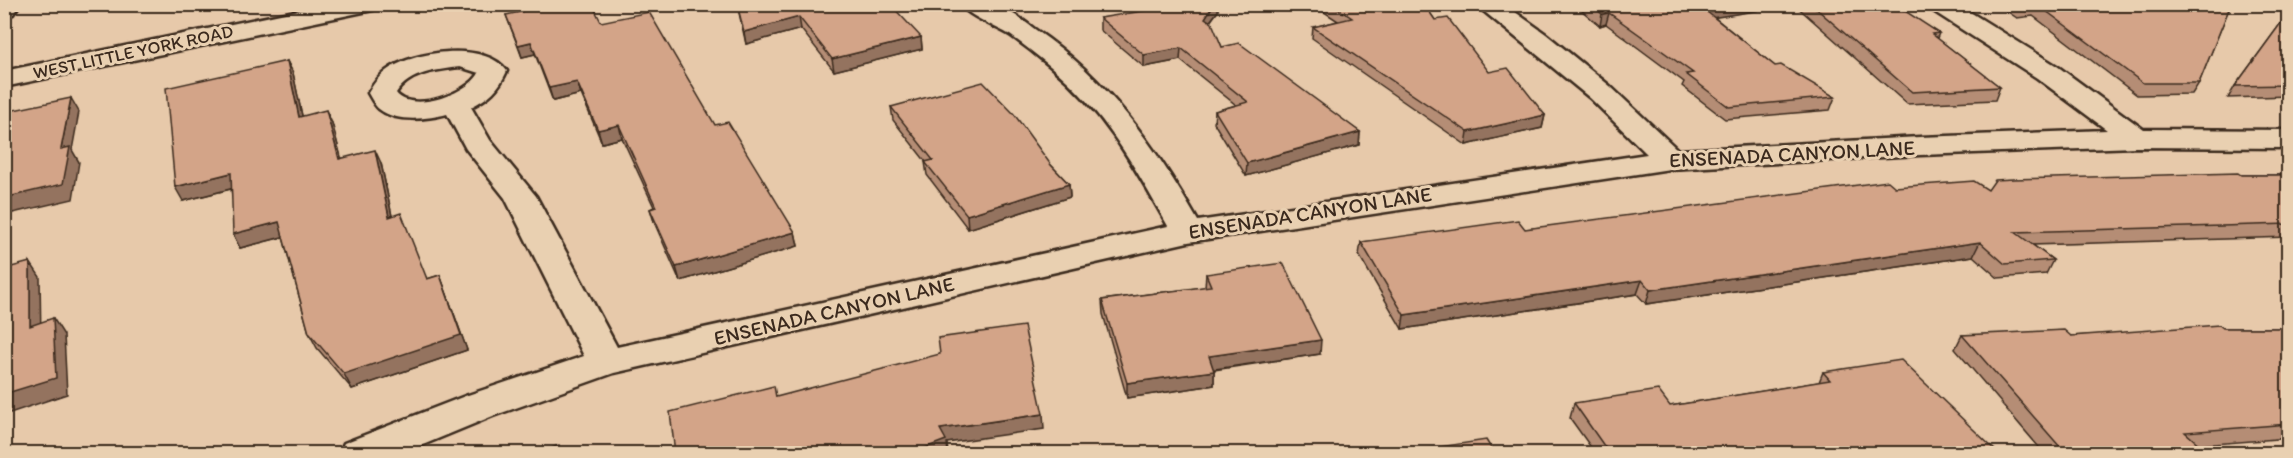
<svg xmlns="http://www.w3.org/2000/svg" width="2293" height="458" font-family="Itim,sans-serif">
<rect width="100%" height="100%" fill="#e7c9aa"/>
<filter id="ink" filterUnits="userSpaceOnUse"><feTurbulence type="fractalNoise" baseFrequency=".0167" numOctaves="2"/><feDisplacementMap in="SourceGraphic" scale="12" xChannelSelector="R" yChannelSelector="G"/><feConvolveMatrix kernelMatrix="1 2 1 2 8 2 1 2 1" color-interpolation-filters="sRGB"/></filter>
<g filter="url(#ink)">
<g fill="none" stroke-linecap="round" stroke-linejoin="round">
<defs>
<g id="minor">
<path d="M4,4H20L13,14L4,16Z"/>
<path d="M960,4C970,4 982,2 992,4C1007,8 1024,21 1036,30C1108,79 1155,146 1198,221L1647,154L1590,98L1475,4H1504L1546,34L1610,86L1678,150L1920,137L2107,130L2037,78L1930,9L1927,4H1957L2057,66L2143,129L2288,130V148L2136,147L1920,155L1670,169L1188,242L614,373L493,416L401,454H339L344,443L465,396L584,356L505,198L466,149L447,114C428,119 396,123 379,109C375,106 371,98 368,93C373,85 378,77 386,71C412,51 485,40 507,71C499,89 489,98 471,107L490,140L536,196L617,347L1168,226C1134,166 1105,111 1050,66C1037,55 1024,45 1010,35C997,27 968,16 960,4ZM460,67L479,73C469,93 412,114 396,93C410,72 437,70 460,67Z"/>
</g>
<path id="major" d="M329,4H380L377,9L368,11L4,87V71Z"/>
</defs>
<use href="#minor" stroke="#3b2a1e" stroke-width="5"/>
<use href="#major" stroke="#3b2a1e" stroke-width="5"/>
<use href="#minor" fill="#e9d0b1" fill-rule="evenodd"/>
<use href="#major" fill="#e9d0b1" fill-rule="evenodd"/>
</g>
<g fill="#b58d75" stroke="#3b2a1e" stroke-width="1.5">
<path d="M737,4L921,37L922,49L834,71L801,29L746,44Z"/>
<path d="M1312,4H1424L1435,20L1489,72L1545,115L1542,128L1466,145L1312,38L1313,27L1338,21Z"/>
<path d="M1574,4H1791V5L1714,17L1775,66L1835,97L1830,110L1725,119L1682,86L1684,82L1606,24L1600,26Z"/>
<path d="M1794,4H1884L1939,33L1937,38L2000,87L1995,100L1907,104Z"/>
<path d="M1996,4H2231L2199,83L2192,94L2137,95L2033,16L2017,18Z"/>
<path d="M1218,11L1210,22L1222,47L1360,132L1359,145L1246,176L1214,123L1215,111L1236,105L1180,60L1144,67L1100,30V18Z"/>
<path d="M2289,12V96L2228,98L2235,86Z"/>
<path d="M506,15L601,22L715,125L795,232L798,246L680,281L654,222L650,209L654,207L622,138L602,143L581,94L553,101L535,54L522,57Z"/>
<path d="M287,61L293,73L302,116L332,123L341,158L381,163L392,216L427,279L440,275L467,350L352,389L317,348L309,333L283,237L240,248L231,189L183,201Z"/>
<path d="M891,107L1051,165L1069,184L1070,197L968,229L927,175L925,162H926L893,120Z"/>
<path d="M2241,175H2289V237L2033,245L2053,260L2046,274L1998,278L1973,256L1646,304L1637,294L1402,329L1359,255L1361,242L1525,229L1895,187L1988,190Z"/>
<path d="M1206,274L1320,354L1214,370V385L1127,398L1103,314L1102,300L1205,287Z"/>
<path d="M2223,328H2289V438L2200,445L2202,447L2197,453H2044L1955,349L1962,335L2071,336Z"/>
<path d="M1823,372L1998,453H1595L1570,418L1574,403L1670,406L1819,382Z"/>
</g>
<g fill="#94735f" stroke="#3b2a1e" stroke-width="1.5">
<path d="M1214,4H1218V11L1204,29L1205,18Z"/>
<path d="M1724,4H1791V5L1699,20L1702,8Z"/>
<path d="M1609,13L1606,24L1600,26L1602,14Z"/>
<path d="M799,17L801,29L746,44L744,32Z"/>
<path d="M921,37L922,49L834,71L832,59Z"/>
<path d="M531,42L535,54L522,57L518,45Z"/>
<path d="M1181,48L1180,60L1144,67V55Z"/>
<path d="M287,61L293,73L305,130L299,117Z"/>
<path d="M577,82L581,94L553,101L549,88Z"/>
<path d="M71,98L79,112L72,150L79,162L73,199L4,215V198L61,149Z"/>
<path d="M326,110L332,123L345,172L339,159Z"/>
<path d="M1545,115L1542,128L1466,145L1468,132Z"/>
<path d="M619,125L622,138L602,143L598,130Z"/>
<path d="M1360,132L1359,145L1246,176L1247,163Z"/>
<path d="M375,150L381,163L395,231L389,217Z"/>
<path d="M231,173L238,187L183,201L175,187Z"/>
<path d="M1069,184L1070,197L968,229L967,215Z"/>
<path d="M279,222L286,236L240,248L233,234Z"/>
<path d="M795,232L798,246L680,281L676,267Z"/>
<path d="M1980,242L1973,256L1646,304L1650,290Z"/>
<path d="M30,262L40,277L41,342L30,326Z"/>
<path d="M440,275L467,350L352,389L344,374Z"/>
<path d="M1642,280L1637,294L1402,329L1404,315Z"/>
<path d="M53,318L64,335L67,394L4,415V394Z"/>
<path d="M1321,340L1320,354L1208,370L1209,356Z"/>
<path d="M1214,371V385L1127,398V383Z"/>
<path d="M1043,414L1044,429L947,443L948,453H912L940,429Z"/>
</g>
<g fill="#d3a488" stroke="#3b2a1e" stroke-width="1.5">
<path d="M557,4H592L601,22L649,12L715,125L728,122L795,232L676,267L650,209L656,207L619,125L598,130L577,82L549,88L531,42L518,45L506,15Z"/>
<path d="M737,4H890L921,37L832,59L799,17L744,32Z"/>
<path d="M1185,4H1214L1205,18L1212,23L1222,47L1239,43L1360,132L1247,163L1215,111L1248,102L1181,48L1144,55L1100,18Z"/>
<path d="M1331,4H1424L1435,20L1448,18L1489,72L1508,68L1545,115L1468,132L1313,27L1352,18Z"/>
<path d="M1591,4H1724L1702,8L1775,66L1781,65L1835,97L1729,107L1686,74L1693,73L1609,13L1602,14Z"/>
<path d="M1811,4H1884L1886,6L1896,5L1939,33L1932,34L2000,87L1912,92Z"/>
<path d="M2018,4H2231L2199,83H2143L2038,5L2022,7Z"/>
<path d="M2289,12V85L2235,86Z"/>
<path d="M287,61L299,117L326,110L339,159L375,150L389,217L401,213L427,279L440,275L461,335L344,374L309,333L279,222L233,234L231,173L175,187L166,88Z"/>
<path d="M983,82L1014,114L1051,165L1069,184L967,215L925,162L933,160L891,107Z"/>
<path d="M71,98L61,149L70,147L63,184L4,198V112Z"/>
<path d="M2238,173L2241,175H2289V224L2015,232L2053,260L2005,264L1980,242L1650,290L1642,280L1404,315L1361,242L1518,220L1525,229L1888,181L1895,187L1974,181L1988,190L1995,180L2013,179Z"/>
<path d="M30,262V326L53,318L56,378L4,394V269Z"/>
<path d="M1283,263L1321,340L1209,356L1214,371L1127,383L1102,300L1211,286L1206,274Z"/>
<path d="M2219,325L2223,328H2289V424L2185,432L2202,447L2061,448L1962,335L2064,330L2071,336Z"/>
<path d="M1024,326L1043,414L940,429L946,440L912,453H804L803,451L796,453H675L670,412L774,386L776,397L940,354L938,338Z"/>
<path d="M1901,360L1998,453H1609L1574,403L1658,390L1670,406L1830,380L1823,372Z"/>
<path d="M1486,440L1494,453H1400Z"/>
<path d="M559,445L562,453H539Z"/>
</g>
</g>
<g text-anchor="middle" stroke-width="6" stroke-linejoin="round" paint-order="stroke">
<g font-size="18" fill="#3b2a1e" stroke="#e9d0b1">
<text transform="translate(133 52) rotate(-12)" y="6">WEST LITTLE YORK ROAD</text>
</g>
<g font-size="21" fill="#3b2a1e" stroke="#e9d0b1">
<text transform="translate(1792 154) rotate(-3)" y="7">ENSENADA CANYON LANE</text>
<text transform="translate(1310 213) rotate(-9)" y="7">ENSENADA CANYON LANE</text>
<text transform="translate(834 311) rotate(-13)" y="7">ENSENADA CANYON LANE</text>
</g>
</g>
<rect width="2293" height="458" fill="none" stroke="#e9d0b1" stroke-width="24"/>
<rect x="12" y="12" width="2269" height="434" fill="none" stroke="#3b2a1e" stroke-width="2" filter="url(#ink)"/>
</svg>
